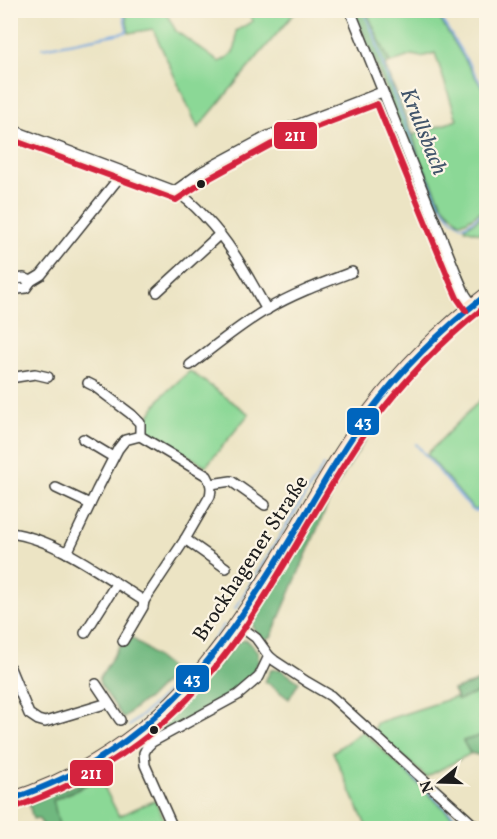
<svg xmlns="http://www.w3.org/2000/svg" width="497" height="839" font-family="Vollkorn,serif">
<rect width="100%" height="100%" fill="#fcf5e5"/>
<filter id="ink" filterUnits="userSpaceOnUse"><feTurbulence type="fractalNoise" baseFrequency=".0167" numOctaves="2"/><feDisplacementMap in="SourceGraphic" scale="12" xChannelSelector="R" yChannelSelector="G"/><feConvolveMatrix kernelMatrix="1 2 1 2 8 2 1 2 1" color-interpolation-filters="sRGB"/></filter>
<filter id="wash" filterUnits="userSpaceOnUse"><feTurbulence type="fractalNoise" baseFrequency=".008" numOctaves="4" result="noise"/><feDisplacementMap in="SourceGraphic" scale="24" xChannelSelector="R" yChannelSelector="G"/><feGaussianBlur stdDeviation="1.35" result="paint"/><feColorMatrix in="noise" values="0 0 0 0 0 0 0 0 0 0 0 0 0 0 0 0 0 1.4 0 .05"/><feComposite in="paint" operator="in"/></filter>
<g filter="url(#wash)">
<rect width="100%" height="100%" fill="#ece4c4"/>
<g fill="#8bd896" stroke="#547a59" stroke-width="1.5">
<path d="M125,11H165L176,31L219,62C236,54 237,49 236,31L253,21L247,11H296L198,128L153,29L129,33Z"/>
<path d="M366,11H435L486,94V208L466,221L459,222L442,204L419,157L413,135L457,120L435,53L421,57L412,55L390,63Z"/>
<path d="M486,212V235L465,229V226L473,223Z"/>
<path d="M190,371L249,414L206,466L146,432L142,426L163,395Z"/>
<path d="M486,394V505L476,510L473,509L427,454Z"/>
<path d="M486,690V734L463,741L470,754L426,777L374,730L376,723L456,697L458,700Z"/>
<path d="M363,731L464,828H367L333,752Z"/>
<path d="M99,777L119,816L155,800L168,828H50L58,824L53,800L77,790Z"/>
</g>
<g fill="#70b87f" stroke="#466a4e" stroke-width="1.5">
<path d="M354,11H366L390,63L385,66L413,135L419,157L442,204L435,207L420,176Z"/>
<path d="M414,369L417,372L382,413L334,490L271,637L263,640L254,629L251,619L353,447L378,410Z"/>
<path d="M130,636L175,672L147,700L143,701L123,718L100,684L99,679L120,645L123,646Z"/>
<path d="M247,640L257,651L259,661L252,674L235,691L144,746L139,748L137,744L168,718L197,690L239,641Z"/>
<path d="M280,669L299,682L289,699L265,681L271,670Z"/>
<path d="M486,679V690L458,700L453,690Z"/>
<path d="M486,734V757L470,753L463,741Z"/>
<path d="M90,776L93,781L53,800L59,825L50,828H45L38,818L33,819L29,804L74,785Z"/>
</g>
<g fill="none" stroke-linecap="round" stroke-linejoin="round">
<g stroke="#75a7e0" stroke-width="2">
<path d="M363,10L375,37L385,72L411,139L417,158L440,204L452,219L462,226L468,224L486,210"/>
<path d="M436,10L486,92"/>
<path d="M42,48L127,32L123,10"/>
<path d="M416,444L472,510L476,511L486,506"/>
<path d="M235,609L324,465"/>
<path d="M129,726C166,696 198,663 224,625"/>
<path d="M406,770L466,828"/>
</g>
</g>
</g>
<g filter="url(#ink)">
<g fill="none" stroke-linecap="round" stroke-linejoin="round">
<defs>
<g id="street">
<path d="M350,10L458,278L465,294L473,306"/>
<path d="M10,129L175,191C187,198 195,206 204,216C232,245 247,275 267,310"/>
<path d="M175,191L203,171L268,136L382,92"/>
<path d="M10,280L24,278L31,281L26,288L10,290"/>
<path d="M31,281L41,275L118,179L121,172"/>
<path d="M157,292L220,234"/>
<path d="M190,365C215,346 240,325 266,310C293,294 323,283 352,272"/>
<path d="M10,378L35,374L48,377"/>
<path d="M88,383L94,386L131,414L140,423V436"/>
<path d="M83,439L113,457"/>
<path d="M211,484L231,481L265,505"/>
<path d="M56,488L90,504"/>
<path d="M10,533C57,539 104,576 144,601"/>
<path d="M185,539L226,568"/>
<path d="M67,553L97,490L118,449L125,440L140,436L207,476C211,483 212,488 210,496L184,541L144,601L143,607L123,641"/>
<path d="M237,624L256,638L269,656L275,661L307,682L331,696L477,828"/>
<path d="M85,633L116,584"/>
<path d="M10,668L29,714L38,720L45,722L108,703"/>
<path d="M96,684L120,720"/>
<path d="M173,828L145,765L144,753L147,747L152,742L238,695L259,677L269,656"/>
</g>
<path id="secondary" d="M10,800C92,774 163,722 214,654C244,616 269,574 294,533C318,491 342,449 371,410C404,366 443,328 486,295"/>
</defs>
<use href="#street" stroke="#3b3a35" stroke-width="12"/>
<use href="#secondary" stroke="#3b3a35" stroke-width="16"/>
<use href="#street" stroke="#fff" stroke-width="9"/>
<use href="#secondary" stroke="#fde4d0" stroke-width="14"/>
<defs>
<path id="bus-1" d="M10,800C40,789 70,777 97,760C185,707 242,620 294,533C319,491 342,449 371,410C404,366 443,329 486,295"/>
<g id="bus-2">
<path d="M10,139L176,200L208,179L272,144L377,104L450,282L457,298L466,311"/>
<path d="M13,808C75,786 132,755 179,708C259,628 303,522 367,430C401,383 441,342 486,306"/>
</g>
</defs>
<use href="#bus-1" stroke="#fcf5e5" stroke-width="10"/>
<use href="#bus-2" stroke="#fcf5e5" stroke-width="10"/>
<use href="#bus-1" stroke="#0065bd" stroke-width="6"/>
<use href="#bus-2" stroke="#d4233e" stroke-width="6"/>
</g>
</g>
<g fill="#1c1c1c" stroke="#fcf5e5" stroke-width="2">
<circle cx="201" cy="184" r="5"/>
<circle cx="154" cy="730" r="5"/>
</g>
<g text-anchor="middle" stroke-width="4.5" stroke-linejoin="round" paint-order="stroke">
<g font-size="21" fill="#1c1c1c" stroke="#fcf5e5">
<text transform="translate(250 558) rotate(-57)" y="7">Brockhagener Straße</text>
</g>
<g font-size="22" font-style="italic" fill="#40546a" stroke="#fcf5e5">
<text transform="translate(425 131) rotate(68)" y="8">Krullsbach</text>
</g>
</g>
<g stroke="#fcf5e5" stroke-width="2">
<rect x="273" y="121" width="45" height="29" rx="6" fill="#d4233e"/>
<rect x="346" y="407" width="34" height="29" rx="6" fill="#0065bd"/>
<rect x="175" y="664" width="35" height="29" rx="6" fill="#0065bd"/>
<rect x="69" y="759" width="45" height="28" rx="6" fill="#d4233e"/>
</g>
<g font-size="16" text-anchor="middle" font-weight="bold" fill="#fff">
<text x="295" y="141">211</text>
<text x="363" y="427">43</text>
<text x="192" y="684">43</text>
<text x="91" y="779">211</text>
</g>
<rect width="497" height="839" fill="none" stroke="#fcf5e5" stroke-width="36"/>
<g transform="translate(440 782) rotate(251)" stroke="#fcf5e5" stroke-width="4.5" paint-order="stroke">
<path d="M0-4.5L10 22L0 15L-10 22Z" fill="#1c1c1c"/>
<text y="-9" font-size="16" font-weight="bold" text-anchor="middle" fill="#1c1c1c">N</text>
</g>
</svg>
